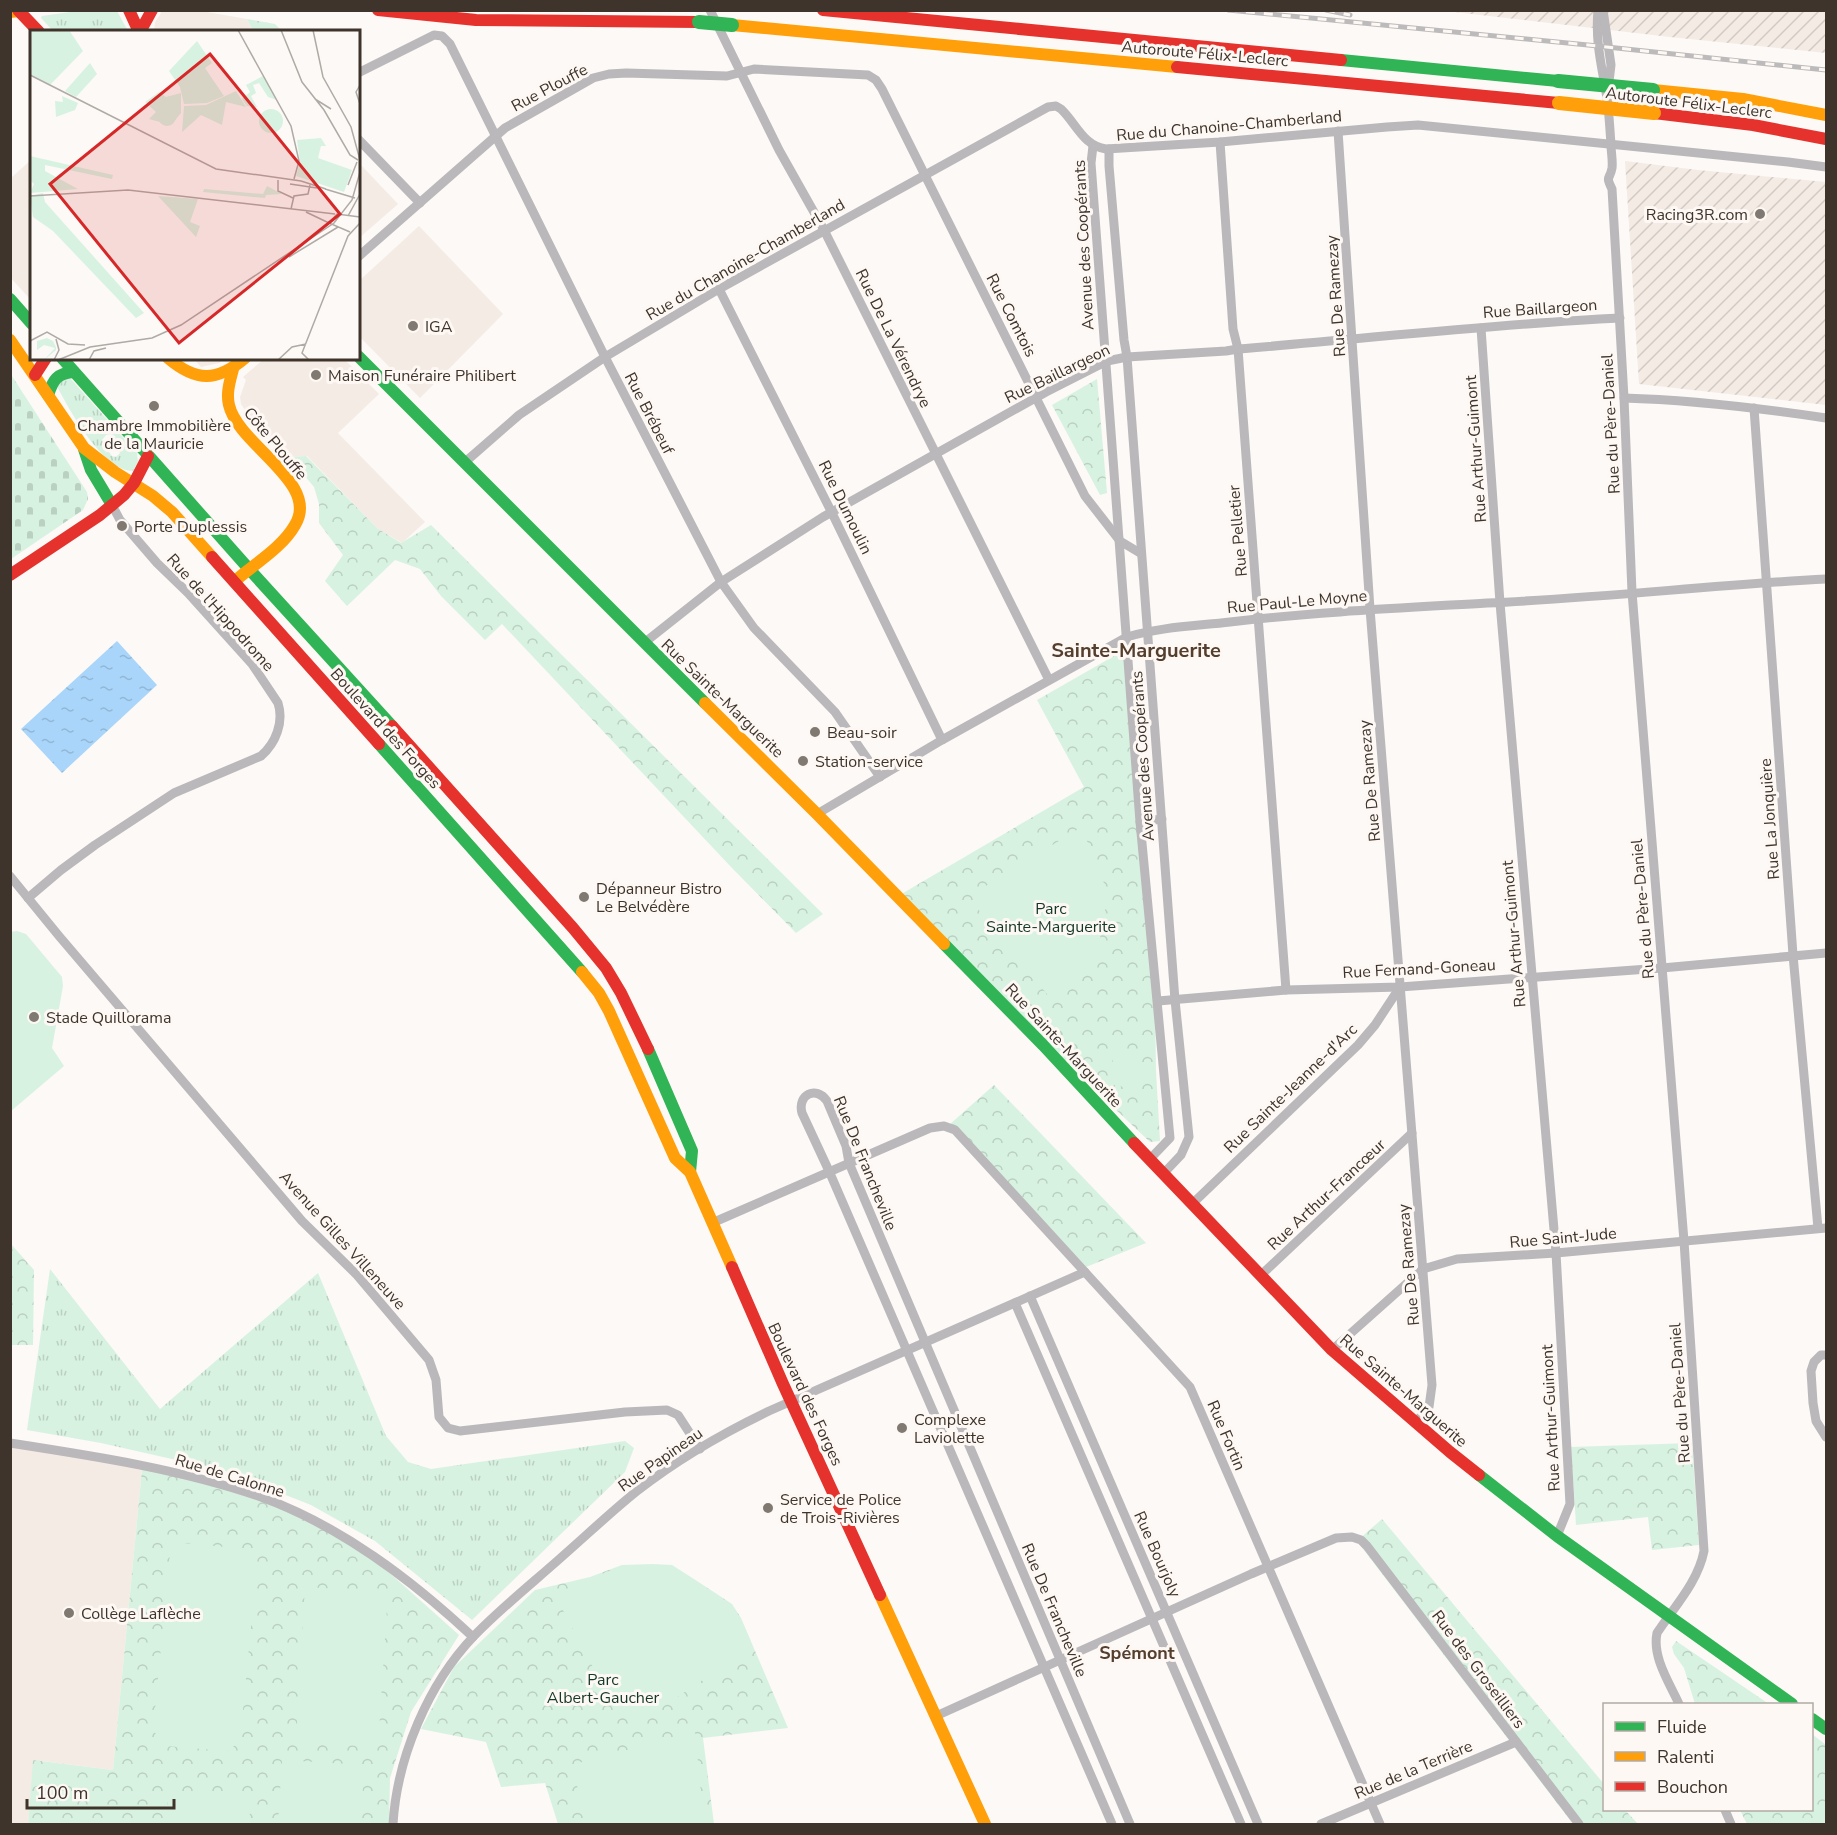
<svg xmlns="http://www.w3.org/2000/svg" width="1837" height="1835" font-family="'Nunito Sans',sans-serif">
<defs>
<pattern id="industrial-furrows" width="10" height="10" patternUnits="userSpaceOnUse" patternTransform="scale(1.5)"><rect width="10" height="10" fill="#f4ebe4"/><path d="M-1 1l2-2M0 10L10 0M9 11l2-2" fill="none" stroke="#d2cac4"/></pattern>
<pattern id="grass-tufts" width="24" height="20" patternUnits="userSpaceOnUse" patternTransform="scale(1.5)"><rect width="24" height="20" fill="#d8f2e1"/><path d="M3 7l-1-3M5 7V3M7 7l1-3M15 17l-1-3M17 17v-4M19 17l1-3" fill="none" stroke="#bad0c1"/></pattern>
<pattern id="forest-crowns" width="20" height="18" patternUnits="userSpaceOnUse" patternTransform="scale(1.5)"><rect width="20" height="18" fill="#d8f2e1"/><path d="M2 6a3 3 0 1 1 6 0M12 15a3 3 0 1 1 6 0" fill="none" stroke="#bad0c1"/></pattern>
<pattern id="cemetery-stones" width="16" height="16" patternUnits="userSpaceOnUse" patternTransform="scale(1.5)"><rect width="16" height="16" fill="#d8f2e1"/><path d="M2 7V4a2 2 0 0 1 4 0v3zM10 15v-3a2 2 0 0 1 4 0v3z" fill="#bad0c1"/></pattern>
<pattern id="water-ripples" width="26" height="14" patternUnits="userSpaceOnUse" patternTransform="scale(1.5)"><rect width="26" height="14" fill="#a8d5f9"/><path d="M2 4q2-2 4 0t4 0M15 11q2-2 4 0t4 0" fill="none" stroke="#92b7d6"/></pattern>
</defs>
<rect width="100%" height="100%" fill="#fcf9f6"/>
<g fill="#f4ebe4">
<path d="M160,10L201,11L247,19L253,31L154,32L155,22L161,13Z"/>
<path d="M31,160V300L10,277L11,178Z"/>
<path d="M359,163L398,204L359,238H358Z"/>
<path d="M419,226L503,314L420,398L358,335L359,281Z"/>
<path d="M194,359H225L219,363L201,367Z"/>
<path d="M264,359H344L379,394L338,433L425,522L402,543L377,528L307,456L289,457L245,410L241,404L240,397L246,380L243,377Z"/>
<path d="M10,1446L142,1469L113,1770L34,1760L28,1824H10Z"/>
</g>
<g fill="url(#industrial-furrows)">
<path d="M1446,11H1825L1826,53L1670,37Z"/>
<path d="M1625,161L1698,170L1826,182V405L1639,384Z"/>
</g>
<g fill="url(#grass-tufts)" fill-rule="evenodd">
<path d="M84,10L117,11L128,31H53L41,18L42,16Z"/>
<path d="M69,377L137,453L138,462L133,471C103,471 69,410 57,386V380ZM111,434L114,435L112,437L119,443L117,448L120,453L116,457L112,456L108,451L105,453L107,450L102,440L106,435Z"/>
<path d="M50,1269L160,1409L318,1273L386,1436L408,1462L431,1469L625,1441L634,1448L625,1472L472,1620L375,1541L311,1505L225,1471L101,1443L27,1430Z"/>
</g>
<g fill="url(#forest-crowns)">
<path d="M247,19L275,24L282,31H253Z"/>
<path d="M1097,379L1107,493L1100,495L1052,405Z"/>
<path d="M306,456L377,528L401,543L431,525L823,914L796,933L732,868L502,624L485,640L441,596L420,569L395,560L347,606L325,581L343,555L319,523V504L314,487L289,457Z"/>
<path d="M1128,648L1155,1002L1156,1071L1160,1141L1150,1142L960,962L898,896L1084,787L1037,700Z"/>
<path d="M994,1085L1146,1243L1081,1269L949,1125Z"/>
<path d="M11,1244L34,1270L33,1345H11Z"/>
<path d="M1692,1443L1699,1545L1652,1550L1648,1517L1576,1525L1571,1447Z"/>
<path d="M142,1469L219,1480L298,1515L374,1559L459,1635L411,1712L390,1778L389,1824H28L33,1760L113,1770Z"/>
<path d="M1382,1519L1604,1784V1810H1625L1638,1824H1573L1357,1541Z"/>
<path d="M653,1564L672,1565L697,1581L732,1604L741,1618L788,1728L703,1738L714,1824H558L545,1783L501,1787L486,1742L421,1729L454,1667L535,1590L590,1577L622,1565Z"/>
<path d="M1676,1641L1769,1704H1695L1684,1668L1674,1654L1672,1647Z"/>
<path d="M1812,1734L1826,1745V1824H1747L1740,1810H1812Z"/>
</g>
<path fill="url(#cemetery-stones)" d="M10,373L87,492L88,499L83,510L11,559Z"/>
<g fill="#d8f2e1">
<path d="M1080,828C1100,865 1112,886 1102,929C1100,941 1095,953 1087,962C1077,976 1063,987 1051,999L974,904L976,892Z"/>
<path d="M17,931L26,934L62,977L63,986L52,1048L64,1066L11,1111L10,932Z"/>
<path d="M1136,1049L1139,1085L1115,1087L1112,1050Z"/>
<path d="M183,1543L247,1549L257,1563L240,1741L228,1751L165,1746L153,1730L170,1554Z"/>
<path d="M653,1565L671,1566L731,1604L741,1619L752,1647L640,1722L618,1715L556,1597L591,1578L623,1566Z"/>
<path d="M305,1587L388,1592L378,1747L296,1742Z"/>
<path d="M695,1732L704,1824H595L584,1810L571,1765Z"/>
<path d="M282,1760L364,1765L361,1824H278Z"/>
<path d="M168,1792L251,1798L249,1824H167Z"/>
</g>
<path fill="url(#water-ripples)" d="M117,641L157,685L62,773L21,729Z"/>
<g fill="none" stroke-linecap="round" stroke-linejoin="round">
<g stroke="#bab8ba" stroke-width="9">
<path d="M710,10L779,150L824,230L1049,680"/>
<path d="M1598,10C1595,42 1602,67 1607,98C1609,113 1610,129 1611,145C1611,152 1613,161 1612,168C1610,180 1605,175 1612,189L1624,398L1632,592L1684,1241L1704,1551C1698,1582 1674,1607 1657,1633C1652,1657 1669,1682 1679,1704"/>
<path d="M1603,10L1611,65L1608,90"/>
<path d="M358,73L434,35L442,36L450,44L605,357L721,582L754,628L835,712L880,777"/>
<path d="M1338,131L1370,609L1432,1385L1429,1407L1415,1423"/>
<path d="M358,139L420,203"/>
<path d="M1220,142L1233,329L1238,349L1286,990"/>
<path d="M1093,146L1091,163L1140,822L1170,1138L1150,1159"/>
<path d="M1109,149V166L1124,340L1127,357L1175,1000L1189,1137L1181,1155L1163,1174"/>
<path d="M358,257L505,128L593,78L609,74L626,73L727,76L754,69L868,75L876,80L882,89L1085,496L1120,541L1140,553"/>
<path d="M719,289L832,513L942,740"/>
<path d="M1481,328L1500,603L1556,1253L1570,1504L1557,1536"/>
<path d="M1624,398C1692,400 1759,408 1826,418"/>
<path d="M1754,408L1793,955L1818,1228"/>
<path d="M464,463L519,415L605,357L719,289L1048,107L1056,106L1061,109C1076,123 1083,146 1106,149L1220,142L1387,127L1418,125L1788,162L1826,167"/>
<path d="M644,643L721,582L823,517L1046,392L1107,361L1127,357L1226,351L1238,349C1365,339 1492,324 1620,318"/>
<path d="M817,814L942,740L1127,637C1160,627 1195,626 1230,622C1315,612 1401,608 1487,603C1601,598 1713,585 1826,579"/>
<path d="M1140,822L1162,819"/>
<path d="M10,876L59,936L302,1221L357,1275L429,1360L436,1380L439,1417L448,1428L460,1431L625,1412L667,1410L678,1415L700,1449"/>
<path d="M28,898L61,870L95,845L174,793L261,756C276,743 284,722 278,703L252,664L188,593L157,563L120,520L112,505"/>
<path d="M1158,1001L1286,990L1400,987L1662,968L1826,953"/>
<path d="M1192,1204L1358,1045L1375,1025L1400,987"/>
<path d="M712,1223L930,1128L944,1126L955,1130L1190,1387L1380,1824"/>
<path d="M1260,1276L1412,1133"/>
<path d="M1030,1296L1258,1824"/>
<path d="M1015,1303L1241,1824"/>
<path d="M1332,1350L1423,1269L1457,1259L1556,1253L1826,1228"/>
<path d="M1826,1355H1821L1814,1362L1811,1371L1813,1403L1816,1421L1826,1437"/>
<path d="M10,1443C94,1456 180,1469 261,1497C341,1526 411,1579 473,1637"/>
<path d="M936,1716L1251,1574L1336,1538L1352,1537L1361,1540L1367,1546L1579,1824"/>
<path d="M1725,1810L1731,1824"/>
<path d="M393,1824C397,1758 428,1684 474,1636C502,1607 535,1581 565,1554C589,1533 612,1511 637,1491C678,1459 723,1433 769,1411L1085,1272"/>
<path d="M1112,1824L829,1171L802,1113C797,1095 816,1085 827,1101L846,1146L849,1163L1130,1824"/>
<path d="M1321,1824L1516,1742"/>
</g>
<g stroke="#30b455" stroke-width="12">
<path d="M1341,60L1558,81"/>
<path d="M10,299L32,324"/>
<path d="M358,356L705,703"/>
<path d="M62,358L249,569L392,726"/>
<path d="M48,395C53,380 57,373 74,372"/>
<path d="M84,449L91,470L112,505"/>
<path d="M379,744L582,972"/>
<path d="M944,944L1043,1045L1134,1143"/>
<path d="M648,1049L692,1151L690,1172"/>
<path d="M1479,1475L1557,1536L1792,1704"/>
<path d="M1812,1719L1826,1729"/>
</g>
<g stroke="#ff9f0a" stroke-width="12">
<path d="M10,12L19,11"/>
<path d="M732,25L1177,67"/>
<path d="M1653,90L1743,99L1826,115"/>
<path d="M10,340L84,448L115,472L153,496L172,512L212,557"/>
<path d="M168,358C196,382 217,382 245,358"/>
<path d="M233,369C230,381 226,393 229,405C238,445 321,483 295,525C282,548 254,564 235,581"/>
<path d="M705,703L817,814L944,944"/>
<path d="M582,972L599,993L609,1011L675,1158L690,1172L732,1267"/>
<path d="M880,1595L985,1824"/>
</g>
<g stroke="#e5322d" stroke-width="12">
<path d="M18,10L39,32"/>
<path d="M129,10L139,32"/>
<path d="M378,10L476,20L699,22"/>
<path d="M823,10L1341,60"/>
<path d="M140,32L152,10"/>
<path d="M1177,67L1559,103"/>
<path d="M1654,113L1753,125L1826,139"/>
<path d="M35,375L46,358"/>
<path d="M212,557L379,744"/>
<path d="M10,575L100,515L124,495L134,483L148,456"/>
<path d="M392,726L573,928L606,968L621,993L648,1049"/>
<path d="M1134,1143L1332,1350L1450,1452L1479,1475"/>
<path d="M732,1267L783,1384L880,1595"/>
</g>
<defs>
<g id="rail">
<path d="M1228,10L1588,45L1826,70"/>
<path d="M1326,10L1350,15"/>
</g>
</defs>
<use href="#rail" stroke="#bcbaba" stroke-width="5"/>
<use href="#rail" stroke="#fef8f4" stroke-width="3" stroke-dasharray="9" stroke-linecap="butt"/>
<g stroke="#30b455" stroke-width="14">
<path d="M699,22L732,25"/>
<path d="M1558,81L1653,90"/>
</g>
<path stroke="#ff9f0a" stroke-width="14" d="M1559,103L1654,113"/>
</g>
<g fill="#807972" stroke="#fef8f4" stroke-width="2">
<circle cx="1760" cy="214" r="6"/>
<circle cx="413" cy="326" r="6"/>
<circle cx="316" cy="375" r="6"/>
<circle cx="154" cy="406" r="6"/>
<circle cx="122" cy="526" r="6"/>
<circle cx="815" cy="732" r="6"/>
<circle cx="803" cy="761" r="6"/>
<circle cx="584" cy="897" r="6"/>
<circle cx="34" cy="1017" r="6"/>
<circle cx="902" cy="1428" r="6"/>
<circle cx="768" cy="1508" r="6"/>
<circle cx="69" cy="1613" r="6"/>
</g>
<g text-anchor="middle" stroke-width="6" stroke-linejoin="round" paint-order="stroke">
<g font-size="16" fill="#3e342b" stroke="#fef8f4">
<text transform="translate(1205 53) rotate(5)" y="6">Autoroute Félix-Leclerc</text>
<text transform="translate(549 87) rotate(-28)" y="6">Rue Plouffe</text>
<text transform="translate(1689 102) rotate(7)" y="6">Autoroute Félix-Leclerc</text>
<text transform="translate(1229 125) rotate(-5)" y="6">Rue du Chanoine-Chamberland</text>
<text transform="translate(1083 245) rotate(-93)" y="6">Avenue des Coopérants</text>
<text transform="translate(745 259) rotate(-30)" y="6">Rue du Chanoine-Chamberland</text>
<text transform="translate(1335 296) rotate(-94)" y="6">Rue De Ramezay</text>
<text transform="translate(1540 308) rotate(-4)" y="6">Rue Baillargeon</text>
<text transform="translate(1012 315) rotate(63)" y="6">Rue Comtois</text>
<text transform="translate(894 338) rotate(64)" y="6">Rue De La Vérendrye</text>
<text transform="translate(1057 373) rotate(-26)" y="6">Rue Baillargeon</text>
<text transform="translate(650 413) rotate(63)" y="6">Rue Brébeuf</text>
<text transform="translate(1610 424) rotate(-93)" y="6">Rue du Père-Daniel</text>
<text transform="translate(276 443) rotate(50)" y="6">Côte Plouffe</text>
<text transform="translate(1475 449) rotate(-94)" y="6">Rue Arthur-Guimont</text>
<text transform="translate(846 507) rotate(64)" y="6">Rue Dumoulin</text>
<text transform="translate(1237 531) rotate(-95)" y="6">Rue Pelletier</text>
<text transform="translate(1297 601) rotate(-5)" y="6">Rue Paul-Le Moyne</text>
<text transform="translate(221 612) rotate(48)" y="6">Rue de l'Hippodrome</text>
<text transform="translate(723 698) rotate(44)" y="6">Rue Sainte-Marguerite</text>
<text transform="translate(386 728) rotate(48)" y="6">Boulevard des Forges</text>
<text transform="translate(1142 756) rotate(-94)" y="6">Avenue des Coopérants</text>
<text transform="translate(1369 781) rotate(-95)" y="6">Rue De Ramezay</text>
<text transform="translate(1769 819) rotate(-94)" y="6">Rue La Jonquière</text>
<text transform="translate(1642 909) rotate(-95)" y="6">Rue du Père-Daniel</text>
<text transform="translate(1513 934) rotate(-95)" y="6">Rue Arthur-Guimont</text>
<text transform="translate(1419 968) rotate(-3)" y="6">Rue Fernand-Goneau</text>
<text transform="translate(1064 1045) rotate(47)" y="6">Rue Sainte-Marguerite</text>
<text transform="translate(1290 1088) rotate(-44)" y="6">Rue Sainte-Jeanne-d'Arc</text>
<text transform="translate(866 1163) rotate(68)" y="6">Rue De Francheville</text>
<text transform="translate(1326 1194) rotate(-43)" y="6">Rue Arthur-Francœur</text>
<text transform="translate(1563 1237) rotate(-5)" y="6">Rue Saint-Jude</text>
<text transform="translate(343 1240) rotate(48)" y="6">Avenue Gilles Villeneuve</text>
<text transform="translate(1408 1265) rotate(-95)" y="6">Rue De Ramezay</text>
<text transform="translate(1404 1390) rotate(41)" y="6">Rue Sainte-Marguerite</text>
<text transform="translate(1679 1393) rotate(-94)" y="6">Rue du Père-Daniel</text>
<text transform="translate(806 1394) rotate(65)" y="6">Boulevard des Forges</text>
<text transform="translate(1550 1418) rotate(-93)" y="6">Rue Arthur-Guimont</text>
<text transform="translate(1227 1435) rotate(67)" y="6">Rue Fortin</text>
<text transform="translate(660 1459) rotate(-35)" y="6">Rue Papineau</text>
<text transform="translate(230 1475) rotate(17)" y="6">Rue de Calonne</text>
<text transform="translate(1158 1554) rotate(66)" y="6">Rue Bourjoly</text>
<text transform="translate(1055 1610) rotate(67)" y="6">Rue De Francheville</text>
<text transform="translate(1479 1669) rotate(53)" y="6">Rue des Groseilliers</text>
<text transform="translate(1413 1769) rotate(-23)" y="6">Rue de la Terrière</text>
</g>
<g font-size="16" fill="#3e342b" stroke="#fef8f4" text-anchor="start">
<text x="1748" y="220" text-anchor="end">Racing3R.com</text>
<text x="425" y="332">IGA</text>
<text x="328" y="381">Maison Funéraire Philibert</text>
<text x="154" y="431" text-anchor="middle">Chambre Immobilière<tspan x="154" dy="18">de la Mauricie</tspan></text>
<text x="134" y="532">Porte Duplessis</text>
<text x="827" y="738">Beau-soir</text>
<text x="815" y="767">Station-service</text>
<text x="596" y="894">Dépanneur Bistro<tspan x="596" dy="18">Le Belvédère</tspan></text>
<text x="46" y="1023">Stade Quillorama</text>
<text x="914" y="1425">Complexe<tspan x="914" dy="18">Laviolette</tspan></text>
<text x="780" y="1505">Service de Police<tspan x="780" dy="18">de Trois-Rivières</tspan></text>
<text x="81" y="1619">Collège Laflèche</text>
</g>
<g font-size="16" fill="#143826" stroke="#fef8f4">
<text x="1051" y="914">Parc<tspan x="1051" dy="18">Sainte-Marguerite</tspan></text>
<text x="603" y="1685">Parc<tspan x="603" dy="18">Albert-Gaucher</tspan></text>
</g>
<g font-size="18" font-weight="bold" fill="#543e2d" stroke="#fef8f4">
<text x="1137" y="1659">Spémont</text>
</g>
<g font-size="20" font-weight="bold" fill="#543e2d" stroke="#fef8f4">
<text x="1136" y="657">Sainte-Marguerite</text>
</g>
</g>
<g transform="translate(30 30)">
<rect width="330" height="330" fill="#fcf9f6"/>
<path d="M206,61L216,77L196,72L192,95L171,85L152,102L154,76L176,75Z" fill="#d8f2e1"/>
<path d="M167,11L182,33L175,38L194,66L177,73L154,74L150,57L139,41ZM233,46L247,70L238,67L229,53L223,55L226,63L221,66L227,77L217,76L212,69L220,62L216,55ZM129,62L136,67L151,63V83L141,95L119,89L126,82L115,72ZM32,66L48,73L45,80L26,87L25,71L33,72ZM0,126L83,145L82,149L15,135V141L48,159L0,163L4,154L0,150ZM237,156L252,164L236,165L235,168L173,162L174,159L233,164ZM13,163L15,172L114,283L106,288L23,201L3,187L0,166ZM128,166L168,169L160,192L170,196L166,207ZM17,308L23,311L26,317V320L14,330L25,318L14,315L7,320V311Z" fill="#d8f2e1"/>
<path d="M0,0H39L53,21L20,55L0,45ZM60,33L67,44L46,67L35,61ZM291,108L296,116H291L288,128L322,140L314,162L266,146L270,132L267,110Z" fill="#d8f2e1"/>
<path d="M172,43L185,60L179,66L166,49ZM128 87a9 9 0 1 1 18 0a9 9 0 1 1-18 0ZM229 91a12 12 0 1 1 24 0a12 12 0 1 1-24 0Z" fill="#d8f2e1"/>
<path fill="none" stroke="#b0aaa5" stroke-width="1.5" d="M208,0L261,96L269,131L264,149M251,0L272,52L294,80L320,125L328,130M283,0L293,47L321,97L330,130M0,45L186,139L271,151L296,159M330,55L326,62L330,74M285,69L301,79M248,150V161L263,168M260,154L287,158M318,155L327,132M295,159L325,168M0,166L98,160L305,184M261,179L264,166L278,164L280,155M276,182L299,193M318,186L330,164M320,202L299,193L307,184L330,187M259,227L308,197M0,311L17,302L38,314L55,315M24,330L29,320L26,309M28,330L60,317L122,308L151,295L304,193L322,170L330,142M59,330L64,321L76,318M248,330L262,317L276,314M279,330L272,323L318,206L330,193"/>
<path fill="#d62828" fill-opacity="0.15" stroke="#d62828" stroke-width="3" d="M180,24L310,184L149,313L20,154Z"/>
<rect width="330" height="330" fill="none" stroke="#3e342b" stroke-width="3"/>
</g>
<rect width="1837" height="1835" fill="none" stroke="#3e342b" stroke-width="24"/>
<rect x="1603" y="1703" width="210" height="108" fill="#fef8f4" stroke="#b1aaa4" stroke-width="1.5"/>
<rect x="1615" y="1722" width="30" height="9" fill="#30b455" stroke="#b1aaa4" stroke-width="1.5"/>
<text x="1657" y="1733" font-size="18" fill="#3e342b">Fluide</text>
<rect x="1615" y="1752" width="30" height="9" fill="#ff9f0a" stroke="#b1aaa4" stroke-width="1.5"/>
<text x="1657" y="1763" font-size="18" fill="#3e342b">Ralenti</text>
<rect x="1615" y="1782" width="30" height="9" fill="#e5322d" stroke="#b1aaa4" stroke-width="1.5"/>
<text x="1657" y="1793" font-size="18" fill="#3e342b">Bouchon</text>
<path d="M27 1799v9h147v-9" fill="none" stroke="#3e342b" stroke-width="3"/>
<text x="36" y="1799" font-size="18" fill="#3e342b" stroke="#fef8f4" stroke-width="4.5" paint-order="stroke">100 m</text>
</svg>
